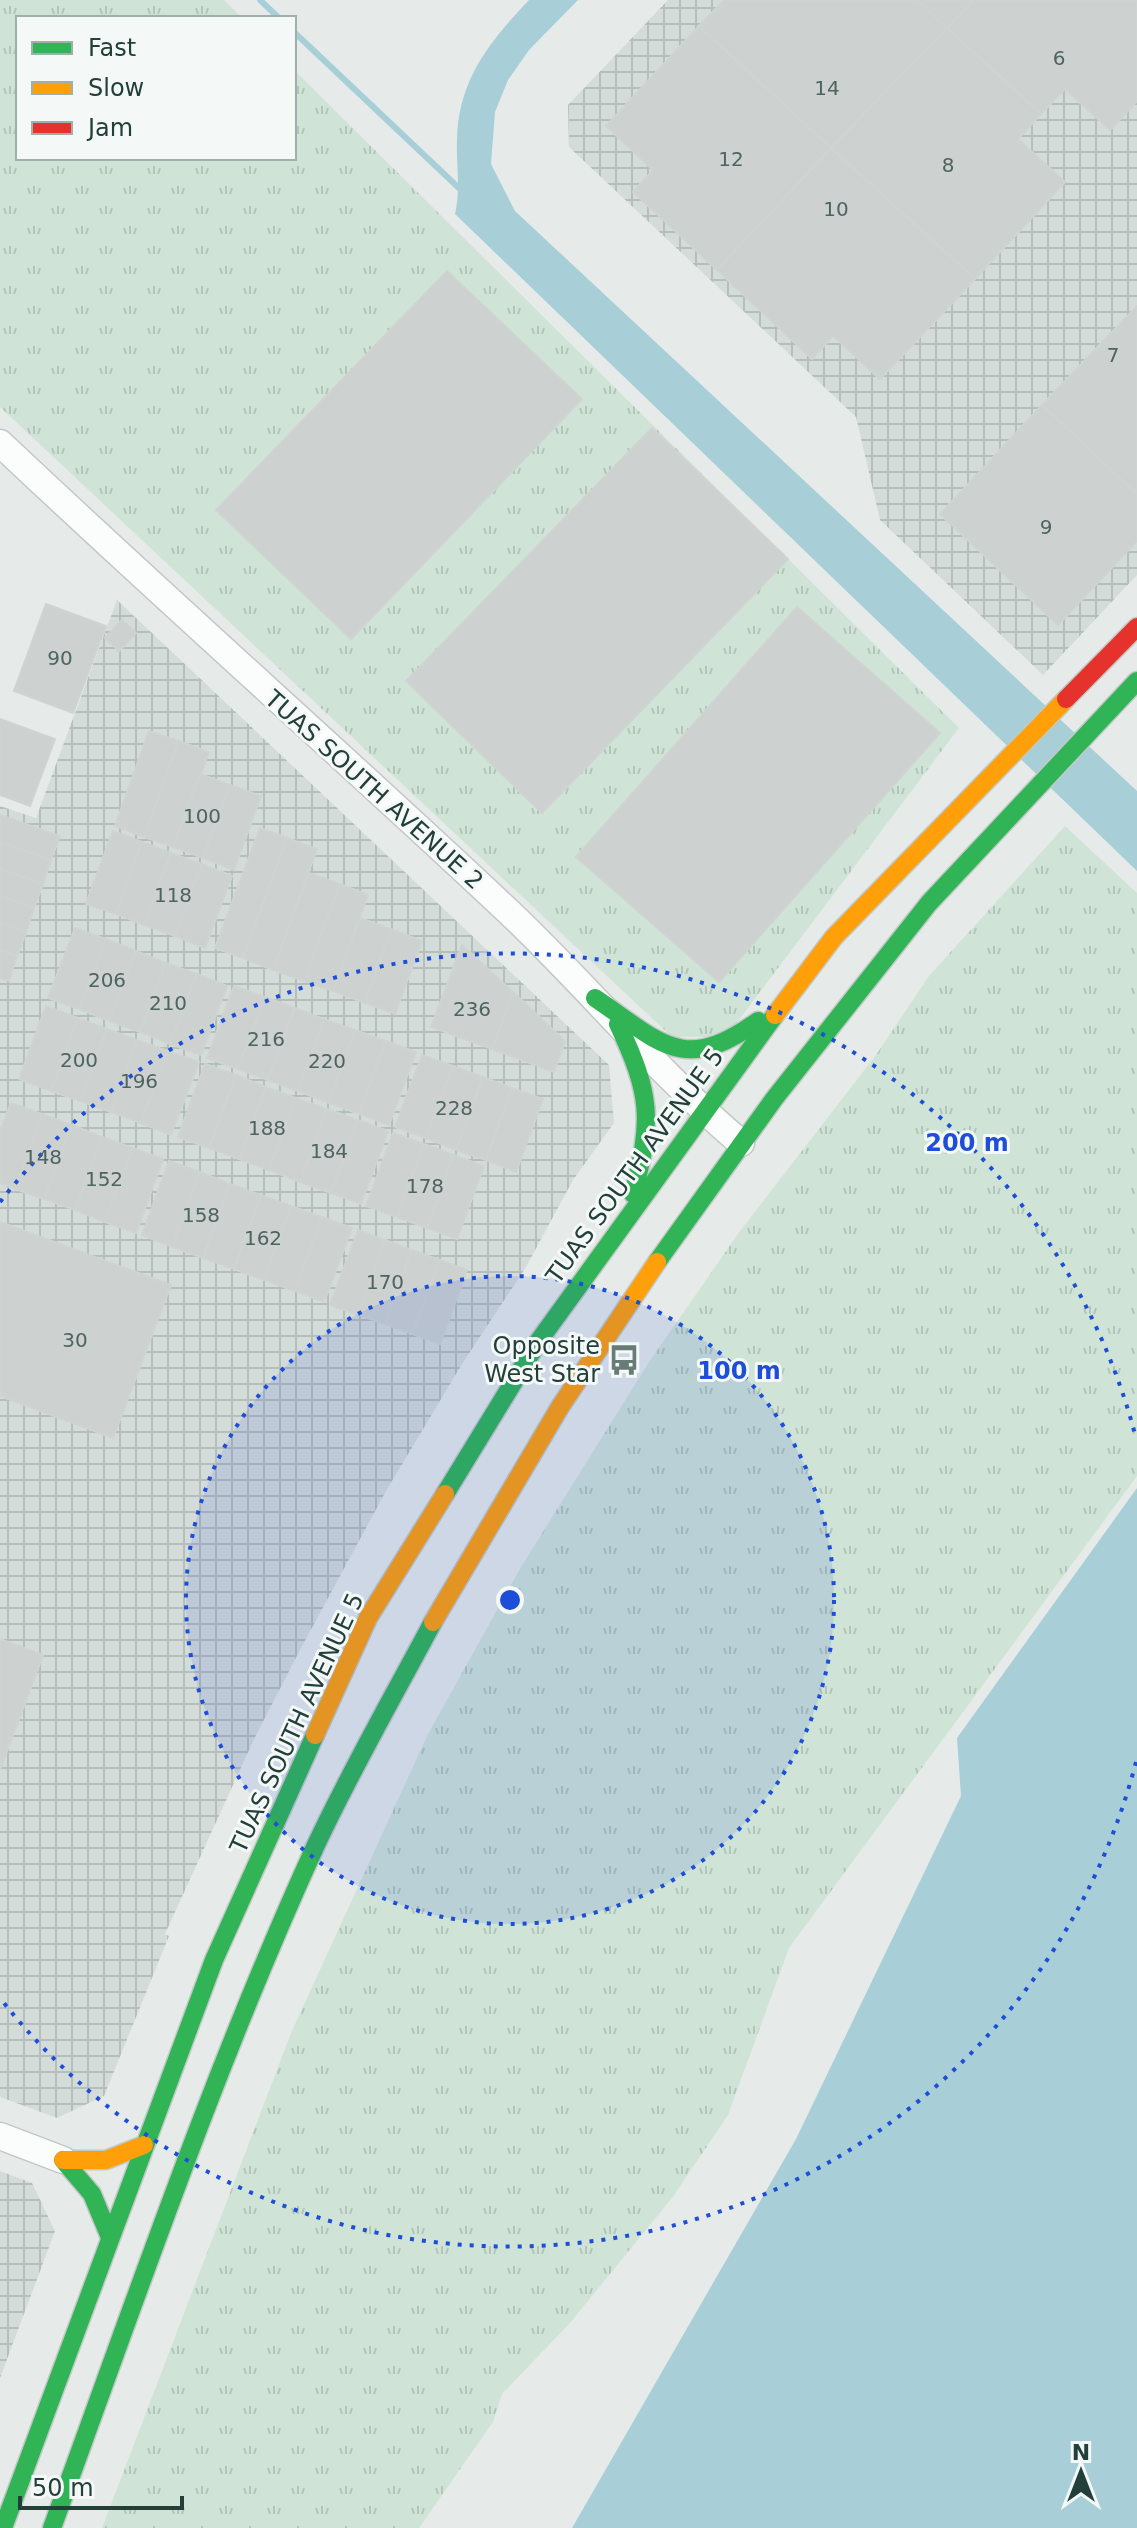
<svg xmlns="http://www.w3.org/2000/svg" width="1137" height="2528" font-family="'DejaVu Sans',sans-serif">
<defs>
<pattern id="industrial-grid" width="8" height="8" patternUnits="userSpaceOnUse" patternTransform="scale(2)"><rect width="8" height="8" fill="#d4dcd9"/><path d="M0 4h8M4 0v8" fill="none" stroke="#b6bebb"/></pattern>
<pattern id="grass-tufts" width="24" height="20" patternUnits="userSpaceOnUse" patternTransform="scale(2)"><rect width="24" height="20" fill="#cfe4d7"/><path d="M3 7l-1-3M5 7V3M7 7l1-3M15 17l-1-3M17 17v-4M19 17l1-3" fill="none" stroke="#b1c5b9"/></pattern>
</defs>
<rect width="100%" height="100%" fill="#e6ebe9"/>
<g fill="url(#industrial-grid)">
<path d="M668,0H1137V575L1043,675L880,520L856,417L569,147L568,105Z"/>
<path d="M117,600L609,1065L614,1123L573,1180L526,1267L462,1364L386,1491L301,1648L254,1739L165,1934L169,1936L104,2096L57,2118L0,2097V806L36,818Z"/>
<path d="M0,2171L32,2183L55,2231L0,2378Z"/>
</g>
<g fill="url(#grass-tufts)">
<path d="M0,0H224L242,18H18V158H294V70L959,728L726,1037H672L0,407Z"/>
<path d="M1065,826L1137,893V1476L789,1948L728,2115L672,2198L570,2323L502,2394L493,2422L419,2528H102L291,2033L428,1734L521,1567L649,1362L740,1231L876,1055L929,976Z"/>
</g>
<g fill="#a8ced8">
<path d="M529,0H578L529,50L508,80L495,112L491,164L515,211L1137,791V871L455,214C461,188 456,166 457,140C458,80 490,41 529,0Z"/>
<path d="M1137,1488V2528H572L796,2139L961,1796L957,1738Z"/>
</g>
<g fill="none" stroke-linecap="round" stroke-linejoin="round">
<g stroke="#a8ced8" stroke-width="6">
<path d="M260,0L279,18"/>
<path d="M294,32L460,189"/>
</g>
</g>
<g fill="#cdd2d0" stroke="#cfd4d2" stroke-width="2">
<path d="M724,0H917L947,28L831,148L699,26Z"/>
<path d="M917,0H974L947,28Z"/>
<path d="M974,0H1137V101L1110,130L1065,89L1041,114L947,28Z"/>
<path d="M699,26L831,148L717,270L633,192L653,170L606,126Z"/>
<path d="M947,28L1041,114L1018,139L1065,182L975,279L831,148Z"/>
<path d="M831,148L975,279L880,379L833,336L812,359L717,270Z"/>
<path d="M447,271L582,399L351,639L216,510Z"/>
<path d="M1137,306V494L1042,405Z"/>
<path d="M1042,405L1137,494V541L1058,625L940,514Z"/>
<path d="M652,428L788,559L542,813L406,681Z"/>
<path d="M46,604L106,626L73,713L14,691Z"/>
<path d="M797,607L940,733L719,982L576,857Z"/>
<path d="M122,620L136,633L119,651L105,638Z"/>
<path d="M0,719L55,739L30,806L0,795Z"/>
<path d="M149,731L179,741L144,837L115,826Z"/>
<path d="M179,741L209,752L173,847L144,837Z"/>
<path d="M200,774L230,785L203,858L173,847Z"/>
<path d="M230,785L261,796L234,870L203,858Z"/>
<path d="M0,815L60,836L51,860L0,842Z"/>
<path d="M260,828L287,838L243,958L215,948Z"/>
<path d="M113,831L142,842L116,914L86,904Z"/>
<path d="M287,838L317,849L273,970L243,958Z"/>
<path d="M0,842L51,860L43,884L0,869Z"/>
<path d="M142,842L171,853L144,925L116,914Z"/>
<path d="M171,853L202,864L175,936L144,925Z"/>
<path d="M202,864L232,876L205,948L175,936Z"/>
<path d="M0,869L43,884L34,908L0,896Z"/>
<path d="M309,873L340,884L304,981L273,970Z"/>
<path d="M340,884L368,895L333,991L304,981Z"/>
<path d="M0,896L34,908L26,932L0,923Z"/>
<path d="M360,918L391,929L365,1003L333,991Z"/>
<path d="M0,923L26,932L17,956L0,950Z"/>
<path d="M75,928L106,939L79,1009L48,998Z"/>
<path d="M391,929L422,941L395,1014L365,1003Z"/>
<path d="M106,939L136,951L109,1021L79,1009Z"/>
<path d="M462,945L513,992L492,1049L431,1027Z"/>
<path d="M0,950L17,956L9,981L0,978Z"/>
<path d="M136,951L166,963L140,1032L109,1021Z"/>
<path d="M166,963L197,974L170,1044L140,1032Z"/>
<path d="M197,974L227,986L201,1055L170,1044Z"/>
<path d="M234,986L265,997L238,1069L207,1058Z"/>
<path d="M513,992L565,1041L554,1072L492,1049Z"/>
<path d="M265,997L295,1008L268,1080L238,1069Z"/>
<path d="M46,1006L78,1018L51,1091L19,1079Z"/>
<path d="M295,1008L324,1019L298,1091L268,1080Z"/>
<path d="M78,1018L107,1029L80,1101L51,1091Z"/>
<path d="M324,1019L355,1030L329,1103L298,1091Z"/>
<path d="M107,1029L137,1040L111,1112L80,1101Z"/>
<path d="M355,1030L386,1041L359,1114L329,1103Z"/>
<path d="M137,1040L168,1051L141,1123L111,1112Z"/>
<path d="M386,1041L416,1052L389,1125L359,1114Z"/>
<path d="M168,1051L199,1062L171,1135L141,1123Z"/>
<path d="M422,1055L453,1066L426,1138L395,1127Z"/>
<path d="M205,1064L236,1075L209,1148L178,1137Z"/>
<path d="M453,1066L483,1077L456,1150L426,1138Z"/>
<path d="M236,1075L266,1087L239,1159L209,1148Z"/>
<path d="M483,1077L512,1088L486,1160L456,1150Z"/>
<path d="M266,1087L296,1098L269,1170L239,1159Z"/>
<path d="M512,1088L543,1099L516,1172L486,1160Z"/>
<path d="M296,1098L327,1109L300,1182L269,1170Z"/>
<path d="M11,1103L42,1114L15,1189L0,1183V1131Z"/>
<path d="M327,1109L358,1120L331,1193L300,1182Z"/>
<path d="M42,1114L72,1125L44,1199L15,1189Z"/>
<path d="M358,1120L388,1131L361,1204L331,1193Z"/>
<path d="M72,1125L102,1137L75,1210L44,1199Z"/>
<path d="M393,1133L424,1144L397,1217L366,1206Z"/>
<path d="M102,1137L133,1148L105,1222L75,1210Z"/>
<path d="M424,1144L454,1155L427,1228L397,1217Z"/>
<path d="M133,1148L163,1159L136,1233L105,1222Z"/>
<path d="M454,1155L484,1166L457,1239L427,1228Z"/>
<path d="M169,1161L200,1172L172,1247L142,1235Z"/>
<path d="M200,1172L230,1184L203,1258L172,1247Z"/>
<path d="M230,1184L261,1195L234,1269L203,1258Z"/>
<path d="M261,1195L291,1206L264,1280L234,1269Z"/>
<path d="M291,1206L322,1217L295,1291L264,1280Z"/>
<path d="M322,1217L352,1228L324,1302L295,1291Z"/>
<path d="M0,1222L171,1285L113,1438L0,1396Z"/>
<path d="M358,1230L385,1240L358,1315L330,1305Z"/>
<path d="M385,1240L412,1250L385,1324L358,1315Z"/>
<path d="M412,1250L440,1260L412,1334L385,1324Z"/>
<path d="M440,1260L467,1270L440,1344L412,1334Z"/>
<path d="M0,1639L43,1655L0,1770Z"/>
</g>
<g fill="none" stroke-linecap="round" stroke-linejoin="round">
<defs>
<g id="street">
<path d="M0,443C168,602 342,755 510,913C589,988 658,1073 741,1143"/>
<path d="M0,2136L63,2160"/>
</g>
<g id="fast">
<path d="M595,998C661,1043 683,1075 758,1021"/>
<path d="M618,1024C651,1094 653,1119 633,1194"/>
<path d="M657,1262L774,1099L929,903L1137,681"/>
<path d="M445,1494L538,1342L775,1015"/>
<path d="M63,2160L92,2194L109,2235"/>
<path d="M3,2528L214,1960L315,1735"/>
<path d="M52,2528C136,2299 214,2068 315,1847C351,1770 393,1697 433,1622"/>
</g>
<g id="slow">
<path d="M775,1015L834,937L1066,699"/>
<path d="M433,1622L560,1407L657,1262"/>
<path d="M315,1735L368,1618L445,1494"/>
<path d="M63,2160H106L144,2145"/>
</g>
<path id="jam" d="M1066,699L1137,627"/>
</defs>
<use href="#street" stroke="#c3c8c6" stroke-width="29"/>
<use href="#fast" stroke="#c1c9c6" stroke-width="21"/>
<use href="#slow" stroke="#c1c9c6" stroke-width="21"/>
<use href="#jam" stroke="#c1c9c6" stroke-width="21"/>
<use href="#street" stroke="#fbfcfc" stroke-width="26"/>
<use href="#fast" stroke="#30b455" stroke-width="18"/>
<use href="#slow" stroke="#ff9f0a" stroke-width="18"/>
<use href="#jam" stroke="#e5322d" stroke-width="18"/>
</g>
<circle cx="510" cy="1600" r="324" fill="#1d4ed8" fill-opacity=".12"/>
<g fill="none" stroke="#1d4ed8" stroke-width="4" stroke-dasharray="4 8">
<circle cx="510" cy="1600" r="324"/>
<path d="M1136 1762A647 647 0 0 1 0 1998M0 1202A647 647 0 0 1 1136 1438"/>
</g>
<defs>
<symbol id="bus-bare" viewBox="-9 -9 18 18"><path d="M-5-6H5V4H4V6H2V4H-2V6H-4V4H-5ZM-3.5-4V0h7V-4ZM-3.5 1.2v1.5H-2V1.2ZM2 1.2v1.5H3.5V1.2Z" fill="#677b77" stroke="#f4f9f7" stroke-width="2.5" paint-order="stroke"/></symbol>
</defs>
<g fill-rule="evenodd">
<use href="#bus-bare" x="602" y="1338" width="44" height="44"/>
</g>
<g text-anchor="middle" stroke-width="6" stroke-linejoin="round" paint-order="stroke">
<g font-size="20" fill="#4e6460">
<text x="1059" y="65">6</text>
<text x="827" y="95">14</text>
<text x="731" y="166">12</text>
<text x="948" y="172">8</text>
<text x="836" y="216">10</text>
<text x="1113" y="362">7</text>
<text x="1046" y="534">9</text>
<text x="60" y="665">90</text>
<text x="202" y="823">100</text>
<text x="173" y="902">118</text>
<text x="107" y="987">206</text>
<text x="168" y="1010">210</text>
<text x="472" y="1016">236</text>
<text x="266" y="1046">216</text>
<text x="79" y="1067">200</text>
<text x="327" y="1068">220</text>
<text x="139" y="1088">196</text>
<text x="454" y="1115">228</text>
<text x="267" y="1135">188</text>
<text x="329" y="1158">184</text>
<text x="43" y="1164">148</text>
<text x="104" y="1186">152</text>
<text x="425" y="1193">178</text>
<text x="201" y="1222">158</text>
<text x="263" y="1245">162</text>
<text x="385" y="1289">170</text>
<text x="75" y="1347">30</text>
</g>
<g font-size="24" fill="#233f3a" stroke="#f4f9f7">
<text transform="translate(374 790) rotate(42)" y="8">TUAS SOUTH AVENUE 2</text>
<text transform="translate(635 1166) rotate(-54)" y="8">TUAS SOUTH AVENUE 5</text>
<text transform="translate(297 1723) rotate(-65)" y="8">TUAS SOUTH AVENUE 5</text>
</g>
<g font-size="24" fill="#233f3a" stroke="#f4f9f7" text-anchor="end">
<text x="600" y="1354">Opposite<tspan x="600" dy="28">West Star</tspan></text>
</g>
</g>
<circle cx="510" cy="1600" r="12" fill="#1d4ed8" stroke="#f4f9f7" stroke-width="4"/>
<g font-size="24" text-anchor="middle" font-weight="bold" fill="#1d4ed8" stroke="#f4f9f7" stroke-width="6" stroke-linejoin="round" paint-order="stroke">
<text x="967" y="1151">200 m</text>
<text x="739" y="1379">100 m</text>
</g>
<rect x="16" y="16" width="280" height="144" fill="#f4f9f7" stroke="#a0afab" stroke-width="2"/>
<rect x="32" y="42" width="40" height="12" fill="#30b455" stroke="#a0afab" stroke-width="2"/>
<text x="88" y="56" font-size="24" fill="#233f3a">Fast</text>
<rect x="32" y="82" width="40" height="12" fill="#ff9f0a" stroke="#a0afab" stroke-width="2"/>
<text x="88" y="96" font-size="24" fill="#233f3a">Slow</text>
<rect x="32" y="122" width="40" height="12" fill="#e5322d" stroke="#a0afab" stroke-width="2"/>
<text x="88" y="136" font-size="24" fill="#233f3a">Jam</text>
<g transform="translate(1081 2472)" stroke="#f4f9f7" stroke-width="6" paint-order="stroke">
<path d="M0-6L14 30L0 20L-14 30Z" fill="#233f3a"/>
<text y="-12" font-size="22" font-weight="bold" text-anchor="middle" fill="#233f3a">N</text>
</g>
<path d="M20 2496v12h162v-12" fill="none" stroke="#233f3a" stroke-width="4"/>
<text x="32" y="2496" font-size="24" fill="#233f3a" stroke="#f4f9f7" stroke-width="6" paint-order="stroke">50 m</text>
</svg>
